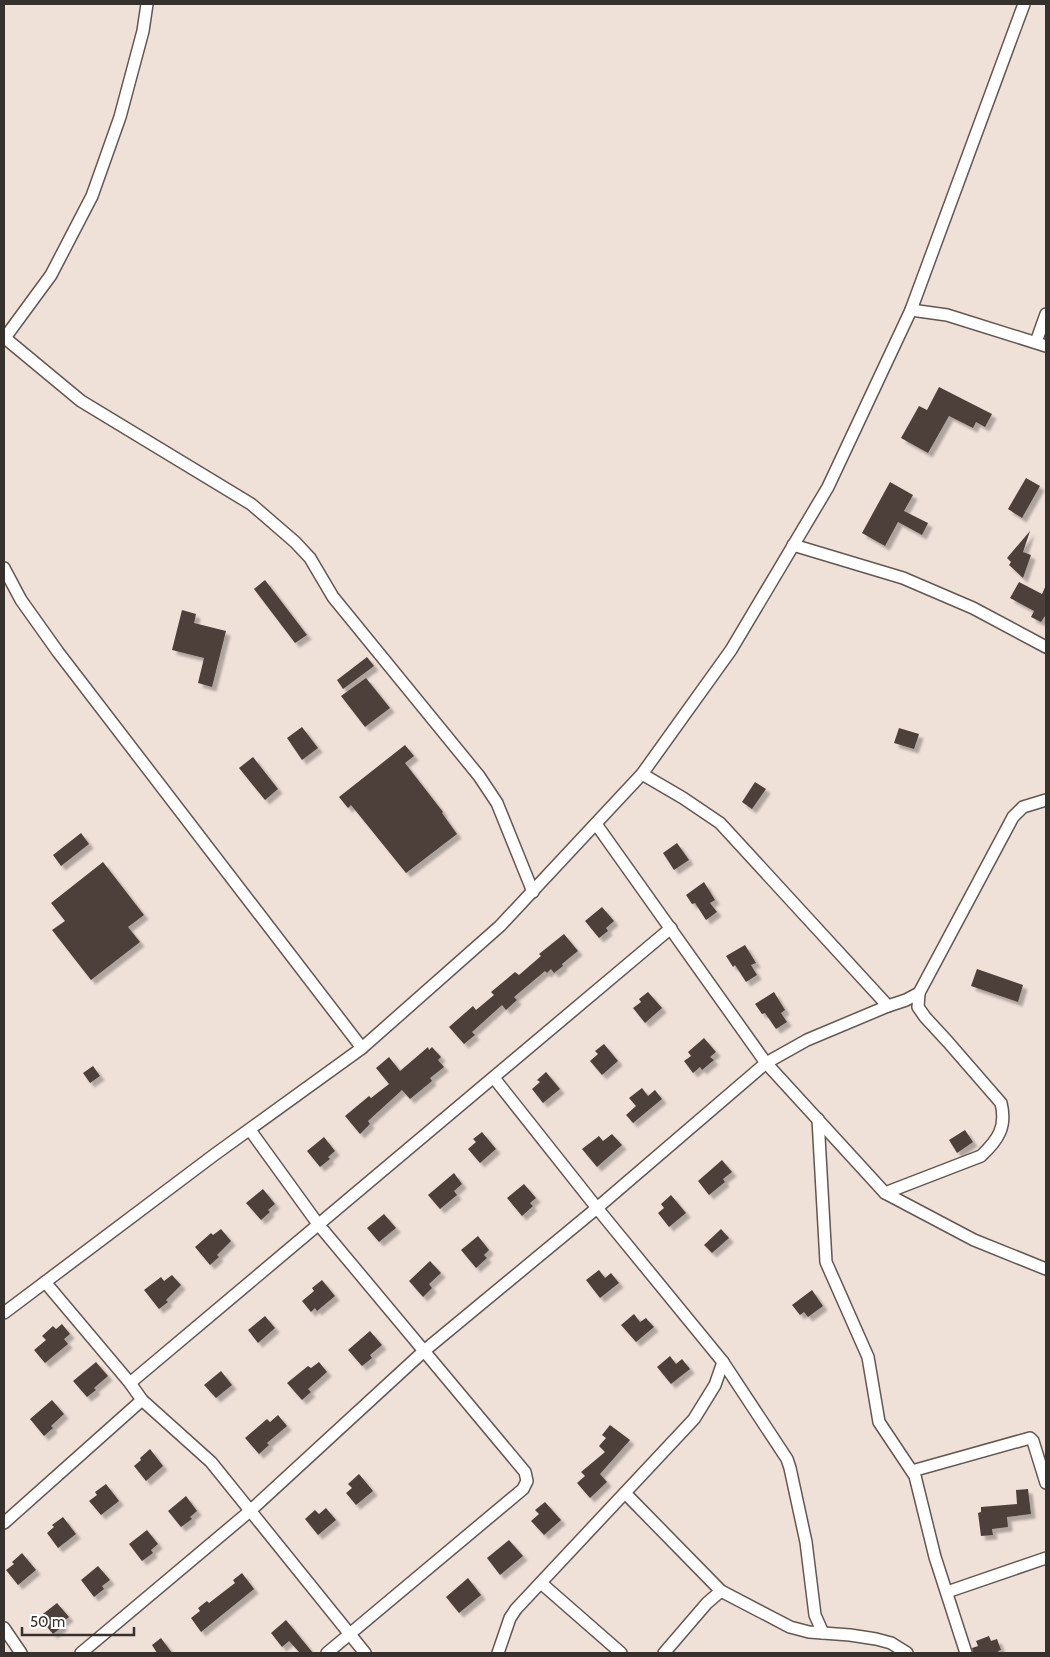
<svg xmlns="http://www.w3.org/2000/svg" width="1050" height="1657" font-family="Cabin,sans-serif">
<defs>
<filter id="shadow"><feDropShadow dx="4.5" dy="4.5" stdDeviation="1" flood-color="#0004"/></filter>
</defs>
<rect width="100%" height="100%" fill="#efe0d8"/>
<g fill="#4d413a" filter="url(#shadow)">
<path d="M939,387L992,414L985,427L976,422L973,428L949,416L928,453L901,438L919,406L927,410Z"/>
<path d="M1026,478L1040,486L1022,518L1008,509Z"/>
<path d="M890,482L913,495L904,511L928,523L922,535L898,522L885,546L862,533Z"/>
<path d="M1030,531L1023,552L1031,555L1023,578L1009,565L1011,562L1007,558Z"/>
<path d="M265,580L307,635L295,643L254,589Z"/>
<path d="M1019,582L1042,594L1046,585V617L1045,616L1041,622L1031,617L1034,611L1010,598Z"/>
<path d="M182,610L196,614L194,623L226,631L212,687L198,683L204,658L172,650Z"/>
<path d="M367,657L374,666L343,689L337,680Z"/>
<path d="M366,678L390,708L365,727L341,696Z"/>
<path d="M302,727L318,748L302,760L287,738Z"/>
<path d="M899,728L919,734L914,749L894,743Z"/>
<path d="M405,745L414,756L405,763L443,812L442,813L457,834L406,873L351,805L348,808L339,797Z"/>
<path d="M253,757L278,789L265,800L239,768Z"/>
<path d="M755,782L766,789L752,809L742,802Z"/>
<path d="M81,833L89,844L61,866L53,855Z"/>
<path d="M677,843L689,860L674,870L663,853Z"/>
<path d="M103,862L144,915L128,927L140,942L91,980L52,930L65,921L51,903Z"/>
<path d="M704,882L715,900L710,903L717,912L706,920L695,903L692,904L686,895Z"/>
<path d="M602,907L614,921L606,928L608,931L599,938L585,921Z"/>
<path d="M564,934L578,951L562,964L563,966L554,973L551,969L547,973L545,971L514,997L517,1000L506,1010L502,1005L472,1032L475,1035L464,1044L449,1027L473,1006L476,1010L494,995L491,992L515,972L519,975L541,956L539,954Z"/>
<path d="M745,945L756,963L751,965L757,975L746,982L735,965L733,967L726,956Z"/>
<path d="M977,969L1023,985L1018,1002L971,986Z"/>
<path d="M648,992L662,1008L645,1023L633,1008L641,1002L639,999Z"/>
<path d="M774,992L785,1010L781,1013L787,1022L776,1029L765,1013L762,1014L755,1004Z"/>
<path d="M704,1038L716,1052L710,1057L714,1060L702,1070L700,1067L693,1073L684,1061L691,1056L688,1052Z"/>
<path d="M604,1044L618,1061L602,1075L590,1061L598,1054L595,1051Z"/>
<path d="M428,1047L429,1050L432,1047L441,1057L438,1060L444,1067L430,1078L432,1081L410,1099L402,1090L368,1121L370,1124L360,1134L345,1116L369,1096L371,1098L389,1084L376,1068L389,1057L400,1071Z"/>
<path d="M93,1066L100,1076L90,1083L83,1073Z"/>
<path d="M546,1072L560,1089L543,1103L532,1089L540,1082L537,1080Z"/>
<path d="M642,1088L648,1096L655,1090L662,1099L633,1123L626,1115L636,1106L629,1098Z"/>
<path d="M965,1130L973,1142L957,1153L949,1140Z"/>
<path d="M482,1132L496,1149L480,1163L468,1149L476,1142L473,1139Z"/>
<path d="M612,1134L622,1145L597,1167L582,1149L599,1136L603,1141Z"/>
<path d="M324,1137L335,1151L328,1157L330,1159L320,1167L307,1151Z"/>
<path d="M722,1160L732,1172L723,1179L725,1182L709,1195L698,1181Z"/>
<path d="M454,1173L462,1184L454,1191L457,1195L440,1209L428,1195Z"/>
<path d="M524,1184L536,1198L530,1203L533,1206L522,1216L507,1198Z"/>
<path d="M263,1189L275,1204L268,1210L270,1212L261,1220L246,1203Z"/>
<path d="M671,1195L686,1213L669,1227L658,1213L664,1208L661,1204Z"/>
<path d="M384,1214L396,1228L379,1242L367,1228Z"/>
<path d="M221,1229L231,1241L217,1255L219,1257L210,1265L195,1247L211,1233L213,1235Z"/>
<path d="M721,1229L729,1238L712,1253L704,1245Z"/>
<path d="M478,1236L489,1250L484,1255L487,1258L476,1268L461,1250Z"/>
<path d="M430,1261L441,1273L429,1284L432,1288L423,1297L409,1281Z"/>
<path d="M599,1270L605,1278L611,1273L619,1283L600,1298L586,1280Z"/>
<path d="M172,1275L181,1285L166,1300L168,1302L159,1309L144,1290L161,1277L164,1281Z"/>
<path d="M322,1280L335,1296L317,1311L315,1308L311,1312L302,1301L314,1291L312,1288Z"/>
<path d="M812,1290L823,1306L808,1317L804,1312L800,1315L792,1305Z"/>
<path d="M634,1314L640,1322L646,1318L654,1327L636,1342L621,1325Z"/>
<path d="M265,1316L275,1328L258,1343L248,1330Z"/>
<path d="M62,1324L70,1334L64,1339L68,1344L45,1363L34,1350L46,1340L42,1336L53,1326L56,1329Z"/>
<path d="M370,1331L382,1345L370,1355L372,1358L362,1366L348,1350Z"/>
<path d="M670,1356L676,1364L682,1359L690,1369L671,1384L657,1367Z"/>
<path d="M96,1362L108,1376L94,1388L96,1390L87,1397L73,1381Z"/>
<path d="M319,1362L327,1372L308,1389L311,1392L302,1400L287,1383L308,1366L311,1368Z"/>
<path d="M221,1371L232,1385L216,1398L204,1385Z"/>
<path d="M52,1400L64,1414L51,1426L53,1428L44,1436L30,1419Z"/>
<path d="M278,1415L287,1426L267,1443L269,1445L259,1454L245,1438L267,1419L270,1422Z"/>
<path d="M610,1425L630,1440L600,1474L607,1482L590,1498L577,1483L585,1476L581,1472L605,1452L599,1446L606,1438L602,1435Z"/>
<path d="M150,1449L163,1466L146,1481L134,1466L141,1460L140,1458Z"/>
<path d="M359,1474L373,1491L356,1505L346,1493L352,1488L348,1484Z"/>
<path d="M106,1484L119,1501L101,1515L89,1501L97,1495L95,1492Z"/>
<path d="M1028,1489L1031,1514L1007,1517L1008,1527L992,1529L993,1535L981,1536L978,1513L981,1512V1507L1017,1504L1016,1490Z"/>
<path d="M186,1496L197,1511L190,1517L192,1519L181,1527L168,1511Z"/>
<path d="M545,1502L561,1520L544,1535L531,1521L539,1514L535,1510Z"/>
<path d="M326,1508L336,1520L318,1535L305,1519L315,1510L319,1514Z"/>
<path d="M63,1517L76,1534L58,1548L47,1533L54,1527L52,1525Z"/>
<path d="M147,1530L158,1544L151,1550L153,1553L142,1561L129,1544Z"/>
<path d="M509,1540L523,1556L500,1575L487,1558Z"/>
<path d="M22,1553L36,1570L18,1585L6,1570L14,1564L12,1562Z"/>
<path d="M98,1566L110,1580L102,1586L104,1589L94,1597L81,1580Z"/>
<path d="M242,1573L254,1589L201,1632L191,1618L200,1611L198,1608L207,1601L209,1603L235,1583L233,1580Z"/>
<path d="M468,1578L481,1595L459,1613L446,1597Z"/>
<path d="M57,1603L69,1617L61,1623L63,1626L53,1634L39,1617Z"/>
<path d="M286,1620L313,1653H300L289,1641L282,1647L271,1633Z"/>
<path d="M989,1636L991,1641L997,1639L1001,1650L998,1651L999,1653H973L972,1648L978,1646L976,1641Z"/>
<path d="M161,1638L172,1653H157L152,1645Z"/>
</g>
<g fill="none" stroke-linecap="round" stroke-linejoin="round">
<defs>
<g id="street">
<path d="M911,310L947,315L1046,346"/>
<path d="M5,338L81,401L251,504L295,542L310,558L333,597L479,776L497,803L533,892"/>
<path d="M4,339L51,275L92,196L120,117L143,31L147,4"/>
<path d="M1036,342L1046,314"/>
<path d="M793,545L903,578L973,608L1046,647"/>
<path d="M4,568L21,600L58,652L362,1048"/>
<path d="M642,774L683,798L720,823L888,1006"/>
<path d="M1046,800L1023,807L1013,817L919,993L906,1000L888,1006L807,1040L766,1063L885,1193L974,1240L1046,1269"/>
<path d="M494,1078L597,1208L723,1362L787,1459L790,1468L806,1542L815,1615L823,1633"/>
<path d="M818,1119L826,1262L868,1357L879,1422L915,1476L935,1557L966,1653"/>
<path d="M250,1130L318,1224L525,1472L527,1481L523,1489L327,1653"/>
<path d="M885,1193L981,1156C998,1140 1007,1127 1001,1103L948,1042L925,1017L918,1007L919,993"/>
<path d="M45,1282L130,1383L142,1400L211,1462L365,1653"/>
<path d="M4,1313L214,1155L362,1048L500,926L642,774L731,650L828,487L911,310L1024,4"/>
<path d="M130,1383L671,928"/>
<path d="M912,1471L1030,1438L1033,1441L1046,1483"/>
<path d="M625,1493L721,1591L790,1627L809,1632L850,1635L876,1639L891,1643L907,1653"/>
<path d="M4,1523L142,1400"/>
<path d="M541,1583L621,1653"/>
<path d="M947,1592L1046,1558"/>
<path d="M4,1628L21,1653"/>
<path d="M81,1653L250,1511L424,1351L597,1208L766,1063L596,824"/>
<path d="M498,1653L510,1618L516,1609L694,1419L715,1385L723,1362"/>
<path d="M664,1653L707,1603L721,1591"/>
</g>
</defs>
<use href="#street" stroke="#645750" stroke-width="14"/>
<use href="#street" stroke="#fff" stroke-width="11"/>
</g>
<rect width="1050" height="1657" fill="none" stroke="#37312e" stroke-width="10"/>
<path d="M22 1627v8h112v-8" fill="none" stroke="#37312e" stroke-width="2.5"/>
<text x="30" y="1627" font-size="15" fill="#37312e" stroke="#ffffff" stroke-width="4" paint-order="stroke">50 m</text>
</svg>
